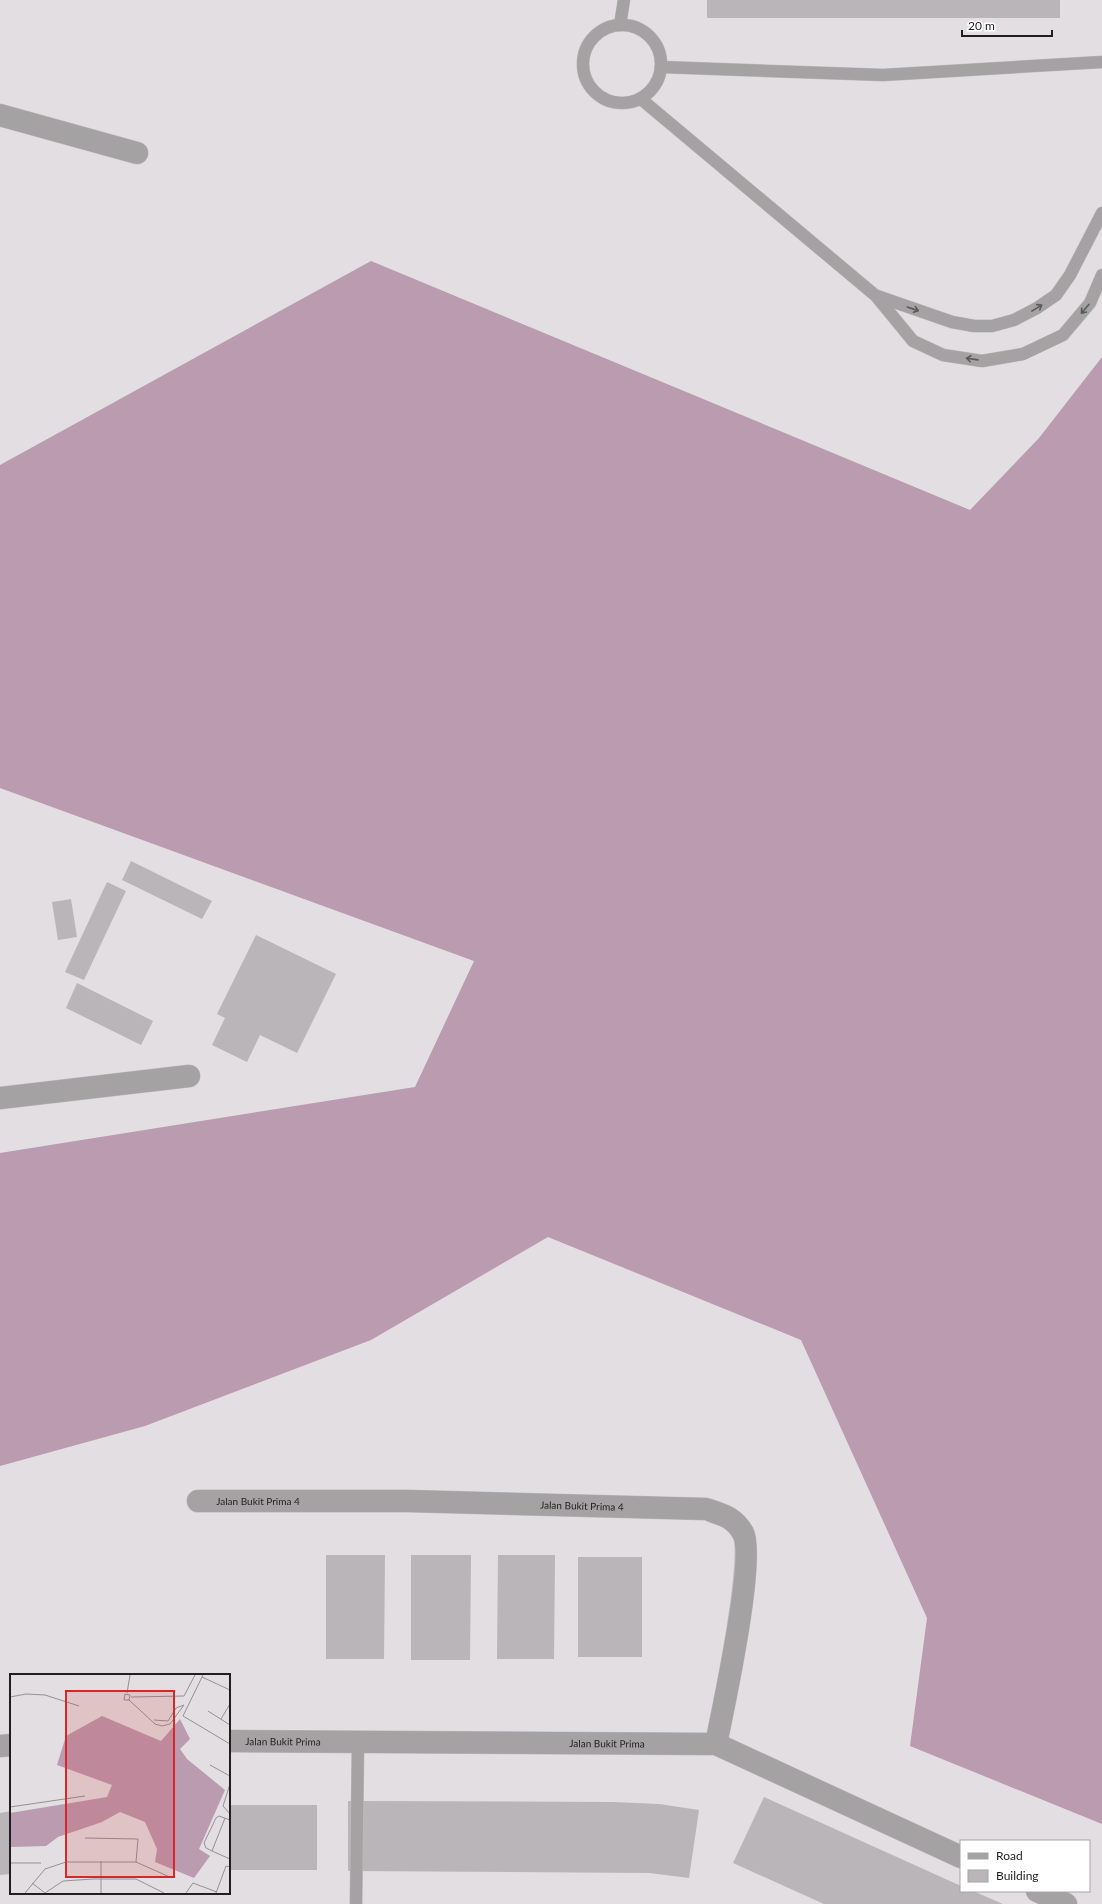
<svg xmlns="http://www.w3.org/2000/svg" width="1102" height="1904" font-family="Lato,sans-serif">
<rect width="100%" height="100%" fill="#e2dee1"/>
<path fill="#bb9bb0" d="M371,261L970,510L1039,438L1102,357V1824L910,1746L927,1618L801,1340L548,1237L371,1340L145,1426L0,1466V1153L415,1087L474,961L0,788V465Z"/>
<g fill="#b9b5b8">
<rect x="707" y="0" width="353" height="18"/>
<path d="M131,861L212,901L202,919L122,880Z"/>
<path d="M107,882L126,891L84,980L65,972Z"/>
<path d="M71,899L77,937L58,940L52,902Z"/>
<path d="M256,935L336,974L297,1053L260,1035L247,1062L212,1045L225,1018L217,1014Z"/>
<path d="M77,983L153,1021L141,1045L66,1008Z"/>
<path d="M326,1555H385L384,1659H326Z"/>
<path d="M411,1555H471L470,1660H411Z"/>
<path d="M498,1555H555L554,1659H497Z"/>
<rect x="578" y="1557" width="64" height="100"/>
<path d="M764,1797L961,1886V1891H973L1003,1904H824L733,1863Z"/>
<path d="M348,1801L613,1802L659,1804L699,1810L689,1878L649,1873L348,1871Z"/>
<rect x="229" y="1805" width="88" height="65"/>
<path d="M11,1811V1874L0,1875V1813Z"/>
</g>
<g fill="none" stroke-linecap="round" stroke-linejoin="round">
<defs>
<g id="service">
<circle cx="622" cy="64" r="39"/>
<path d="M620,25L624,0"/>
<path d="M661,67L883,75L1102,62"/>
<path d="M641,99L876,296L913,341L943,355L982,361L1023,354L1063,335L1090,303L1102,275"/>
<path d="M877,296L952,322L974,326H992L1014,320L1037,308L1056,295L1070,275L1102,213"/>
<path d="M356,1904L358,1742"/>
</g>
<g id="minor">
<path d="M0,115L137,153"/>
<path d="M0,1098L189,1076"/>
<path id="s1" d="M198,1501H408L706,1509C723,1515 734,1517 743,1533C756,1556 723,1710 716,1744"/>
<path id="s2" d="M229,1741L716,1744L961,1857"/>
<path d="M0,1746L11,1745"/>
<path d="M1037,1891L1066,1904"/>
</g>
</defs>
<use href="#service" stroke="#bfbcbe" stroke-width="13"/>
<use href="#minor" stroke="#bfbcbe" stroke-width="23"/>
<use href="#service" stroke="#a4a2a3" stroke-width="12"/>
<use href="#minor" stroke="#a4a2a3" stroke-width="22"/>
</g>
<defs><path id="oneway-shaft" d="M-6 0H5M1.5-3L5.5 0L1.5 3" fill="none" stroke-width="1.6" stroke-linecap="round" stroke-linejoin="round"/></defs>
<g stroke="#5b5a5b">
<use href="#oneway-shaft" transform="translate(1037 308) rotate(-31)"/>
<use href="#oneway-shaft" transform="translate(913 309) rotate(19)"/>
<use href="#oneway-shaft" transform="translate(1085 309) rotate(130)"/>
<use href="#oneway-shaft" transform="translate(972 359) rotate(-172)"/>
</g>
<g text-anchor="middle" stroke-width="3" stroke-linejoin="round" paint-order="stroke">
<g font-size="10" fill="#201f20" stroke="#fff">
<text dy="4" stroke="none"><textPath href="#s1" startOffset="60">Jalan Bukit Prima 4</textPath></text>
<text dy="4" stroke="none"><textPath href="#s1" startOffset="384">Jalan Bukit Prima 4</textPath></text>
<text dy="4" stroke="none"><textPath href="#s2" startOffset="54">Jalan Bukit Prima</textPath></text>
<text dy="4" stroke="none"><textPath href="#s2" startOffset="378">Jalan Bukit Prima</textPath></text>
</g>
</g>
<g transform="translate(10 1674)">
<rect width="220" height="220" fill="#e2dee1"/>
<path d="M92,42L151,67L170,45L180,65L170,75L177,85L215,116L189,175L200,182L184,204L145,188L147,175L135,148L110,138L92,148L48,163L36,172L0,173V139L97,123L102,111L47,91L56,62Z" fill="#bb9bb0"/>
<path fill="none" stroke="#949294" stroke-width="1" d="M193,1L173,42L220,70M192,3L220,16M117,19L120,1M0,23L16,20L35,21L69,32M121,23L174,22L185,1M119,26L120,21L115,20L114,26H119L145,50L152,52L160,50L174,31M198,37L220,51M211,45L220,30M144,46L158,47L166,34L174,31M200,91L220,102M220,110L213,132L220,140M0,133L75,122M215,144L202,177L220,185M75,164L128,165L126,188M202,177L196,174L194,169L206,144L209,142L220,146M0,189H31M22,209L35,219M15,219L35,195L56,188H126L162,204M35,219L53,207L83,205H126L154,219M91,219V187M176,219L183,209L207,218M206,219L216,192L220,193"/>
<path fill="#d62828" fill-opacity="0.15" stroke="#d62828" stroke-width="2" d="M56,17H164V203H56Z"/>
<rect width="220" height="220" fill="none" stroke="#201f20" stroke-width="2"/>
</g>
<rect x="960" y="1840" width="130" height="52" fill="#ffffff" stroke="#a6a5a6"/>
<rect x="968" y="1853" width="20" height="6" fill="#a4a2a3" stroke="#a6a5a6"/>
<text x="996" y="1860" font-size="12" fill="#201f20">Road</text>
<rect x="968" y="1870" width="20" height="12" fill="#b9b5b8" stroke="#a6a5a6"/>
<text x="996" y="1880" font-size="12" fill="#201f20">Building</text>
<path d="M962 30v6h90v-6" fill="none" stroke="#201f20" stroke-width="2"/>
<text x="968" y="30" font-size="12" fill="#201f20" stroke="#ffffff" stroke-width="3" paint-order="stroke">20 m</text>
</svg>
